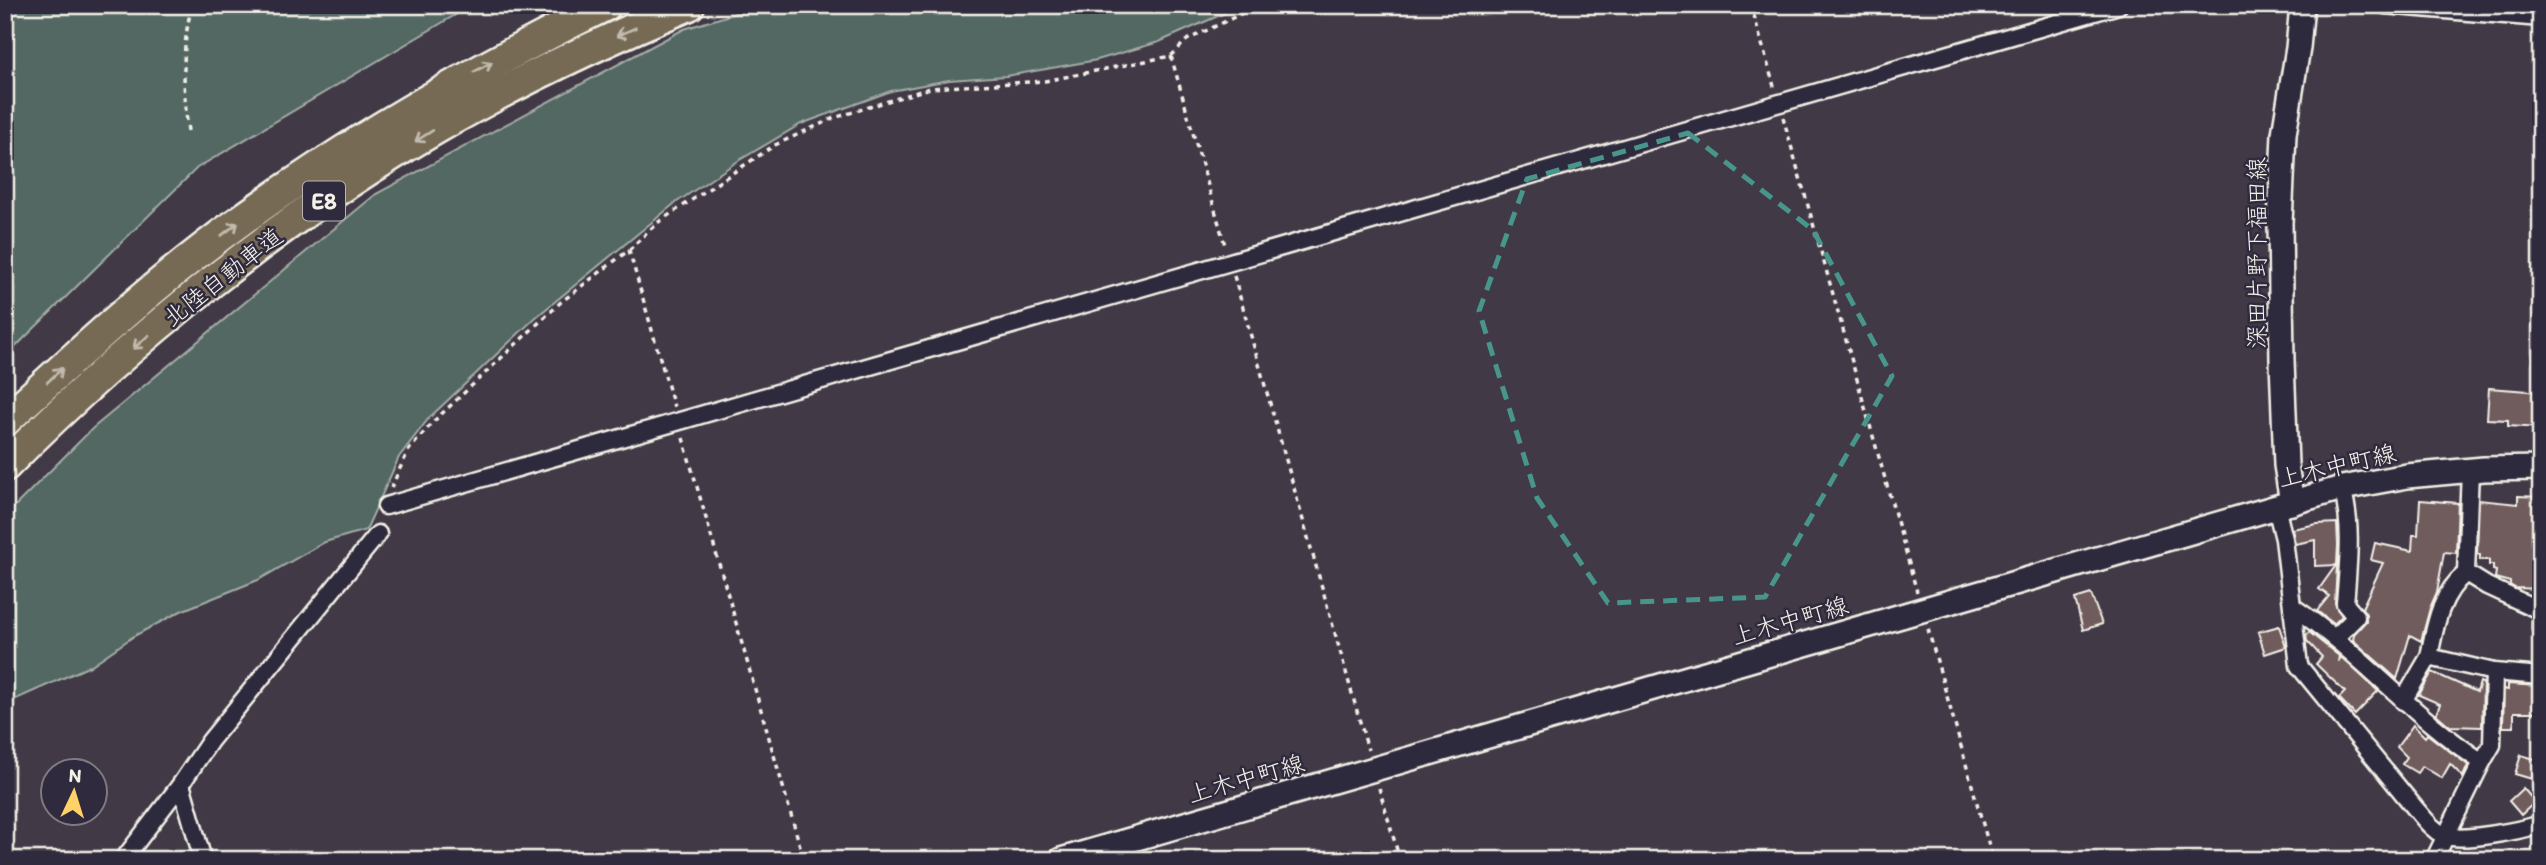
<svg xmlns="http://www.w3.org/2000/svg" width="2546" height="865" font-family="Itim,'Klee One',sans-serif">
<rect width="100%" height="100%" fill="#423947"/>
<filter id="ink" filterUnits="userSpaceOnUse"><feTurbulence type="fractalNoise" baseFrequency=".0143" numOctaves="2"/><feDisplacementMap in="SourceGraphic" scale="14" xChannelSelector="R" yChannelSelector="G"/><feConvolveMatrix kernelMatrix="1 2 1 2 8 2 1 2 1" color-interpolation-filters="sRGB"/></filter>
<g filter="url(#ink)">
<g fill="#526863" stroke="#a3aca6" stroke-width="2">
<path d="M5,5H472L197,168L5,357Z"/>
<path d="M762,5H1243L1159,42L1097,60L1006,76L949,80L891,91L801,124L738,161L674,204L535,318L429,418L399,457L366,530L325,542L258,580L181,611L134,636L90,666L5,704V516L93,428L376,194L684,29Z"/>
</g>
<g fill="#705b5d" stroke="#f4f1e8" stroke-width="2">
<path d="M2489,388L2541,392L2540,428L2508,426V420L2487,419Z"/>
<path d="M2518,496L2541,497V589L2515,588L2510,585V582L2495,578L2496,571L2493,570V565H2489V560H2480V555L2477,554L2479,500L2518,504Z"/>
<path d="M2420,500L2458,503L2456,553L2444,552L2437,592L2430,608L2421,641L2410,635L2397,679L2353,640L2354,634L2366,621V614L2362,608L2383,563L2371,560L2375,543L2412,551L2413,535H2418Z"/>
<path d="M2337,523L2338,545L2335,603L2342,616L2334,624L2317,611L2329,596L2319,589L2336,565L2315,566V540L2295,544L2292,529L2317,524Z"/>
<path d="M2091,594L2102,624L2083,630L2075,599Z"/>
<path d="M2279,626L2286,647L2265,654L2258,632Z"/>
<path d="M2309,632L2339,656L2338,662L2341,657L2378,691L2355,715L2339,698L2345,692L2316,664L2322,657L2307,641L2306,635Z"/>
<path d="M2432,672L2477,692L2480,682L2483,683L2482,727L2450,726L2436,714L2440,704L2419,695Z"/>
<path d="M2508,684L2538,686V697H2540L2539,712H2514V727H2503L2504,689L2508,690Z"/>
<path d="M2413,725L2425,737L2427,734L2468,765L2463,777L2450,764L2442,778L2422,766L2417,773L2402,764L2407,757L2397,747Z"/>
<path d="M2521,755L2538,760L2532,779L2515,774Z"/>
<path d="M2523,788L2535,802L2521,815L2509,801Z"/>
</g>
<g fill="none" stroke-linecap="round" stroke-linejoin="round">
<defs>
<g id="minor">
<path d="M2384,5L2541,18"/>
<path d="M2470,470L2466,573L2487,586L2541,611"/>
<path d="M386,506L2119,5"/>
<path d="M2276,507L2284,539L2299,666L2415,808C2423,817 2431,829 2443,835C2460,843 2522,830 2541,824"/>
<path d="M2293,607C2361,653 2413,717 2482,762L2434,860"/>
<path d="M2541,611V629"/>
<path d="M2335,638L2356,617L2345,604C2348,565 2353,525 2342,488"/>
<path d="M2429,657C2435,626 2440,594 2466,573"/>
<path d="M2403,701L2429,657L2494,672L2541,676"/>
<path d="M2482,762L2492,745L2494,672"/>
<path d="M181,784L203,860"/>
<path d="M123,860L181,784L210,741L378,534"/>
</g>
<g id="secondary">
<path d="M2292,503L2286,465L2282,361L2280,223L2284,134L2298,48L2302,5"/>
<path d="M1061,860L2342,488L2407,476L2484,469L2541,468"/>
</g>
<g id="motorway">
<path d="M5,421C80,352 157,281 240,221C356,137 478,68 606,5"/>
<path d="M5,466C128,342 285,215 437,128C518,81 603,41 689,5"/>
</g>
</defs>
<use href="#minor" stroke="#f4f1e8" stroke-width="21"/>
<use href="#secondary" stroke="#f4f1e8" stroke-width="28"/>
<use href="#motorway" stroke="#f4f1e8" stroke-width="35"/>
<g stroke="#f4f1e8" stroke-width="3.5" stroke-dasharray="5 5" stroke-linecap="butt">
<path d="M1751,5L1775,90"/>
<path d="M1171,56L1225,245"/>
<path d="M1783,117L1917,592"/>
<path d="M188,131C183,87 181,48 192,5"/>
<path d="M629,250L674,407"/>
<path d="M1234,276L1368,750"/>
<path d="M683,438L804,860"/>
<path d="M391,488L408,451L434,421L561,302L629,250L657,223L775,145L834,118L930,88L1045,81L1171,56L1187,40L1259,5"/>
<path d="M1928,629L1993,860"/>
<path d="M1379,788L1400,860"/>
</g>
<use href="#minor" stroke="#2f2a3d" stroke-width="16"/>
<use href="#secondary" stroke="#2f2a3d" stroke-width="23"/>
<use href="#motorway" stroke="#766a54" stroke-width="30"/>
</g>
<defs><path id="oneway-shaft" d="M-6 0H5M1.5-3L5.5 0L1.5 3" fill="none" stroke-width="1.6" stroke-linecap="round" stroke-linejoin="round" transform="scale(1.75)"/></defs>
<g stroke="#c2bbad">
<use href="#oneway-shaft" transform="translate(626 32) rotate(156)"/>
<use href="#oneway-shaft" transform="translate(483 67) rotate(-29)"/>
<use href="#oneway-shaft" transform="translate(424 136) rotate(148)"/>
<use href="#oneway-shaft" transform="translate(230 229) rotate(-38)"/>
<use href="#oneway-shaft" transform="translate(141 342) rotate(139)"/>
<use href="#oneway-shaft" transform="translate(55 375) rotate(-43)"/>
</g>
</g>
<path fill="none" stroke="#48958c" stroke-width="5" stroke-dasharray="14 9" stroke-linejoin="round" d="M1688,133L1813,230L1892,376L1765,597L1608,603L1537,498L1479,311L1527,179Z"/>
<g text-anchor="middle" stroke-width="5" stroke-linejoin="round" paint-order="stroke">
<rect fill="#2f2a3d" stroke="#b9b5b5" stroke-width="2" x="303" y="181.5" width="42" height="39" rx="5"/>
<g font-size="23" font-weight="bold" fill="#f4f1e8">
<text x="324" y="209">E8</text>
</g>
<g font-size="24" fill="#f4f1e8" stroke="#2f2a3d">
<text transform="translate(2257 253) rotate(-90)" y="8">深田片野下福田線</text>
<text transform="translate(223 277) rotate(-38)" y="8">北陸自動車道</text>
<text transform="translate(2337 466) rotate(-13)" y="8">上木中町線</text>
<text transform="translate(1790 621) rotate(-16)" y="8">上木中町線</text>
<text transform="translate(1246 779) rotate(-16)" y="8">上木中町線</text>
</g>
</g>
<rect width="2546" height="865" fill="none" stroke="#2f2a3d" stroke-width="28"/>
<rect x="14" y="14" width="2518" height="837" fill="none" stroke="#f4f1e8" stroke-width="2.5" filter="url(#ink)"/>
<g transform="translate(74 792) rotate(4)"><circle r="33" fill="#2f2a3d" stroke="#7e7a81" stroke-width="2"/>
<path d="M0-5L12 26L0 18L-12 26Z" fill="#ffd166"/>
<text y="-10" font-size="19" font-weight="bold" text-anchor="middle" fill="#f4f1e8">N</text>
</g>
</svg>
